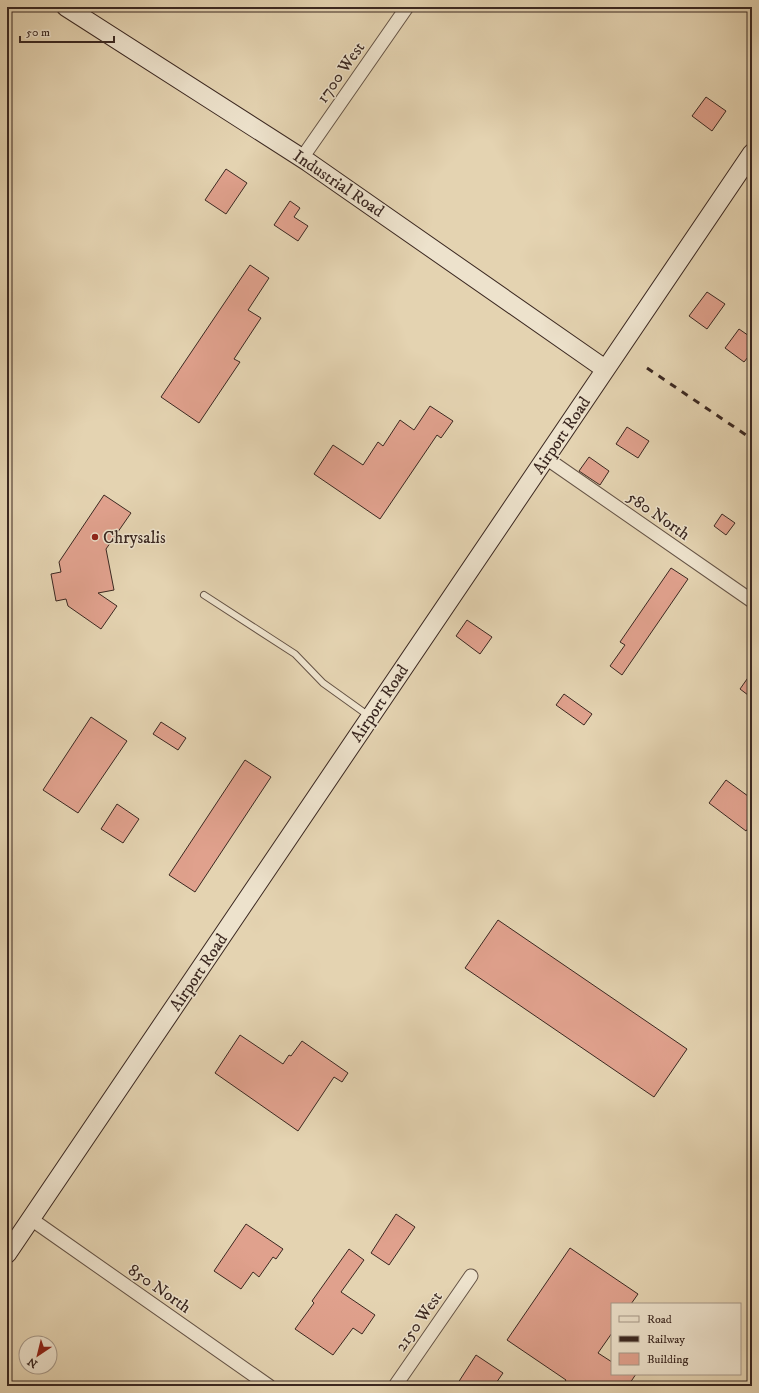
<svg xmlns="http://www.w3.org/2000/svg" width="759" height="1393" font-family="'IM FELL DW Pica',serif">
<rect width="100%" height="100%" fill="#e4d3b1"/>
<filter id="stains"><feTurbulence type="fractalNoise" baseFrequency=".005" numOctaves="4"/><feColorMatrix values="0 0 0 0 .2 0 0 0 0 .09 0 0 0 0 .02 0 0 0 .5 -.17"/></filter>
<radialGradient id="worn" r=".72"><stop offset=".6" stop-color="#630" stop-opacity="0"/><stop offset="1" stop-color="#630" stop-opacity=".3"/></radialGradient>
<g fill="#e0a18d" stroke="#3b2821">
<path d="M706,97L726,111L712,131L692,116Z"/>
<path d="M226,169L247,183L226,214L205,200Z"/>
<path d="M290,201L300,208L294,217L308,226L298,241L274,225Z"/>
<path d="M250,265L269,278L248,310L261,318L234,359L240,362L199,423L161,397Z"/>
<path d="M707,292L725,304L707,329L689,316Z"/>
<path d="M739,329L752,338V352L744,362L725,348Z"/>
<path d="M430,406L453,421L441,438L437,435L380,519L314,474L333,445L363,465L378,442L383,446L400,420L414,430Z"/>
<path d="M627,427L649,441L638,458L616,444Z"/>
<path d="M589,457L609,471L600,485L579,471Z"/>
<path d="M104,495L131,513L106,549L114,590L98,593L117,606L101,629L68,606L66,599L56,601L51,574L61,572L59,562Z"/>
<path d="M722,514L735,523L726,535L714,526Z"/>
<path d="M671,568L688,579L622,675L610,666L625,645L620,642Z"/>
<path d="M467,620L492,637L480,654L456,636Z"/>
<path d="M752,672V698L740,689Z"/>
<path d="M564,694L592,714L584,725L556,705Z"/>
<path d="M91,717L127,741L78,813L43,790Z"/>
<path d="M161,722L186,738L178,750L153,734Z"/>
<path d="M245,760L271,777L195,892L169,875Z"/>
<path d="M726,780L752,799V823L746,831L709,803Z"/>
<path d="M117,804L139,819L123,843L101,829Z"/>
<path d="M498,920L687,1049L654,1097L465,968Z"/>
<path d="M240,1035L283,1064L289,1055L291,1056L302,1041L348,1073L342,1082L334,1077L298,1131L215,1073Z"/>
<path d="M396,1214L415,1227L389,1265L371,1253Z"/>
<path d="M246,1224L283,1249L276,1259L273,1257L259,1277L253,1272L241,1289L214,1271Z"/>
<path d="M570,1248L638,1294L631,1304H612V1333L598,1353L612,1362V1374H636L628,1386H562L566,1380L507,1340Z"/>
<path d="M349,1249L364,1260L341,1292L375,1315L362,1334L353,1328L333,1355L295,1329L314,1303L312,1301Z"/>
<path d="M476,1355L503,1373L494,1386H456Z"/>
</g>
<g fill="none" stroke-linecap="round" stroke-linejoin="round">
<defs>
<path id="lane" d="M204,595L295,654L323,683L369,716"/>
<g id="street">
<path d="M302,158L407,7"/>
<path d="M546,458L752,601"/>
<path d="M31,1219L269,1386"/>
<path d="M395,1386L471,1276"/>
</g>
<g id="secondary">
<path d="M66,7L308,162L605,369"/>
<path d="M7,1254L752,153"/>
</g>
</defs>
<use href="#lane" stroke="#655345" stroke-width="8"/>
<use href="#street" stroke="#655345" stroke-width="15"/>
<use href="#secondary" stroke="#3b2821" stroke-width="20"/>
<use href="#lane" stroke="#ede2cc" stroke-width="6"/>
<use href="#street" stroke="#ede2cc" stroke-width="13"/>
<use href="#secondary" stroke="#ede2cc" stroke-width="18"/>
<path stroke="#3b2821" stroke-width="3" stroke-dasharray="7 7" stroke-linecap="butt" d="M647,368L752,439"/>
</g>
<circle fill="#8f2418" stroke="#ede2cc" stroke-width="1.5" cx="95" cy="537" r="4"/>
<g text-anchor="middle" stroke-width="3" stroke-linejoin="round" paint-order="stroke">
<g font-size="17" fill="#3b2821" stroke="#ede2cc">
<text transform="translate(340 72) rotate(-55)" y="6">1700 West</text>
<text transform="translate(339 183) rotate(34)" y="6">Industrial Road</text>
<text transform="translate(561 435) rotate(-56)" y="6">Airport Road</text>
<text transform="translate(659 515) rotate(35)" y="6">580 North</text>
<text transform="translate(379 703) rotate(-56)" y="6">Airport Road</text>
<text transform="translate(198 972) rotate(-56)" y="6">Airport Road</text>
<text transform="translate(160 1288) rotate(35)" y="6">850 North</text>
<text transform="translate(418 1321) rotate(-55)" y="6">2150 West</text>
</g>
<g font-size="17" fill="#3b2821" stroke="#ede2cc" text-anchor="start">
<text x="103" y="543">Chrysalis</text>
</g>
</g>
<rect width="759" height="1393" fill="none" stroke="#e4d3b1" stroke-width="24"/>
<rect x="8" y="8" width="743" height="1377" fill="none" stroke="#3b2821" stroke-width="2"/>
<rect x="12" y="12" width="735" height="1369" fill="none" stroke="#3b2821"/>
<rect x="611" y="1303" width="130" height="72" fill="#ede2cc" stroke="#a69888"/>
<rect x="619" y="1316" width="20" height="6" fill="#ede2cc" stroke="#a69888"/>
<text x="647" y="1323" font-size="12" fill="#3b2821">Road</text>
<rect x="619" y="1336" width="20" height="6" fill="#3b2821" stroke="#a69888"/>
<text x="647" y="1343" font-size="12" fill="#3b2821">Railway</text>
<rect x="619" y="1353" width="20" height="12" fill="#e0a18d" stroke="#a69888"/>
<text x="647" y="1363" font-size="12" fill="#3b2821">Building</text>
<g transform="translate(38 1355) rotate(215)"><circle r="19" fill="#ede2cc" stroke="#a69888"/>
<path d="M0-3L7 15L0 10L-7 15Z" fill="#8f2418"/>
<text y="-6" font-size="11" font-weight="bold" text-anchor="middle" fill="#3b2821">N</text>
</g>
<path d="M20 36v6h94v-6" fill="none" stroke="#3b2821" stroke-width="2"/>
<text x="26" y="36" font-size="12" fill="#3b2821" stroke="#ede2cc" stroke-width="3" paint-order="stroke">50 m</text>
<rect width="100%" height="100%" filter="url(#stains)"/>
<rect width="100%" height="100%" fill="url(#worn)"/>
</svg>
